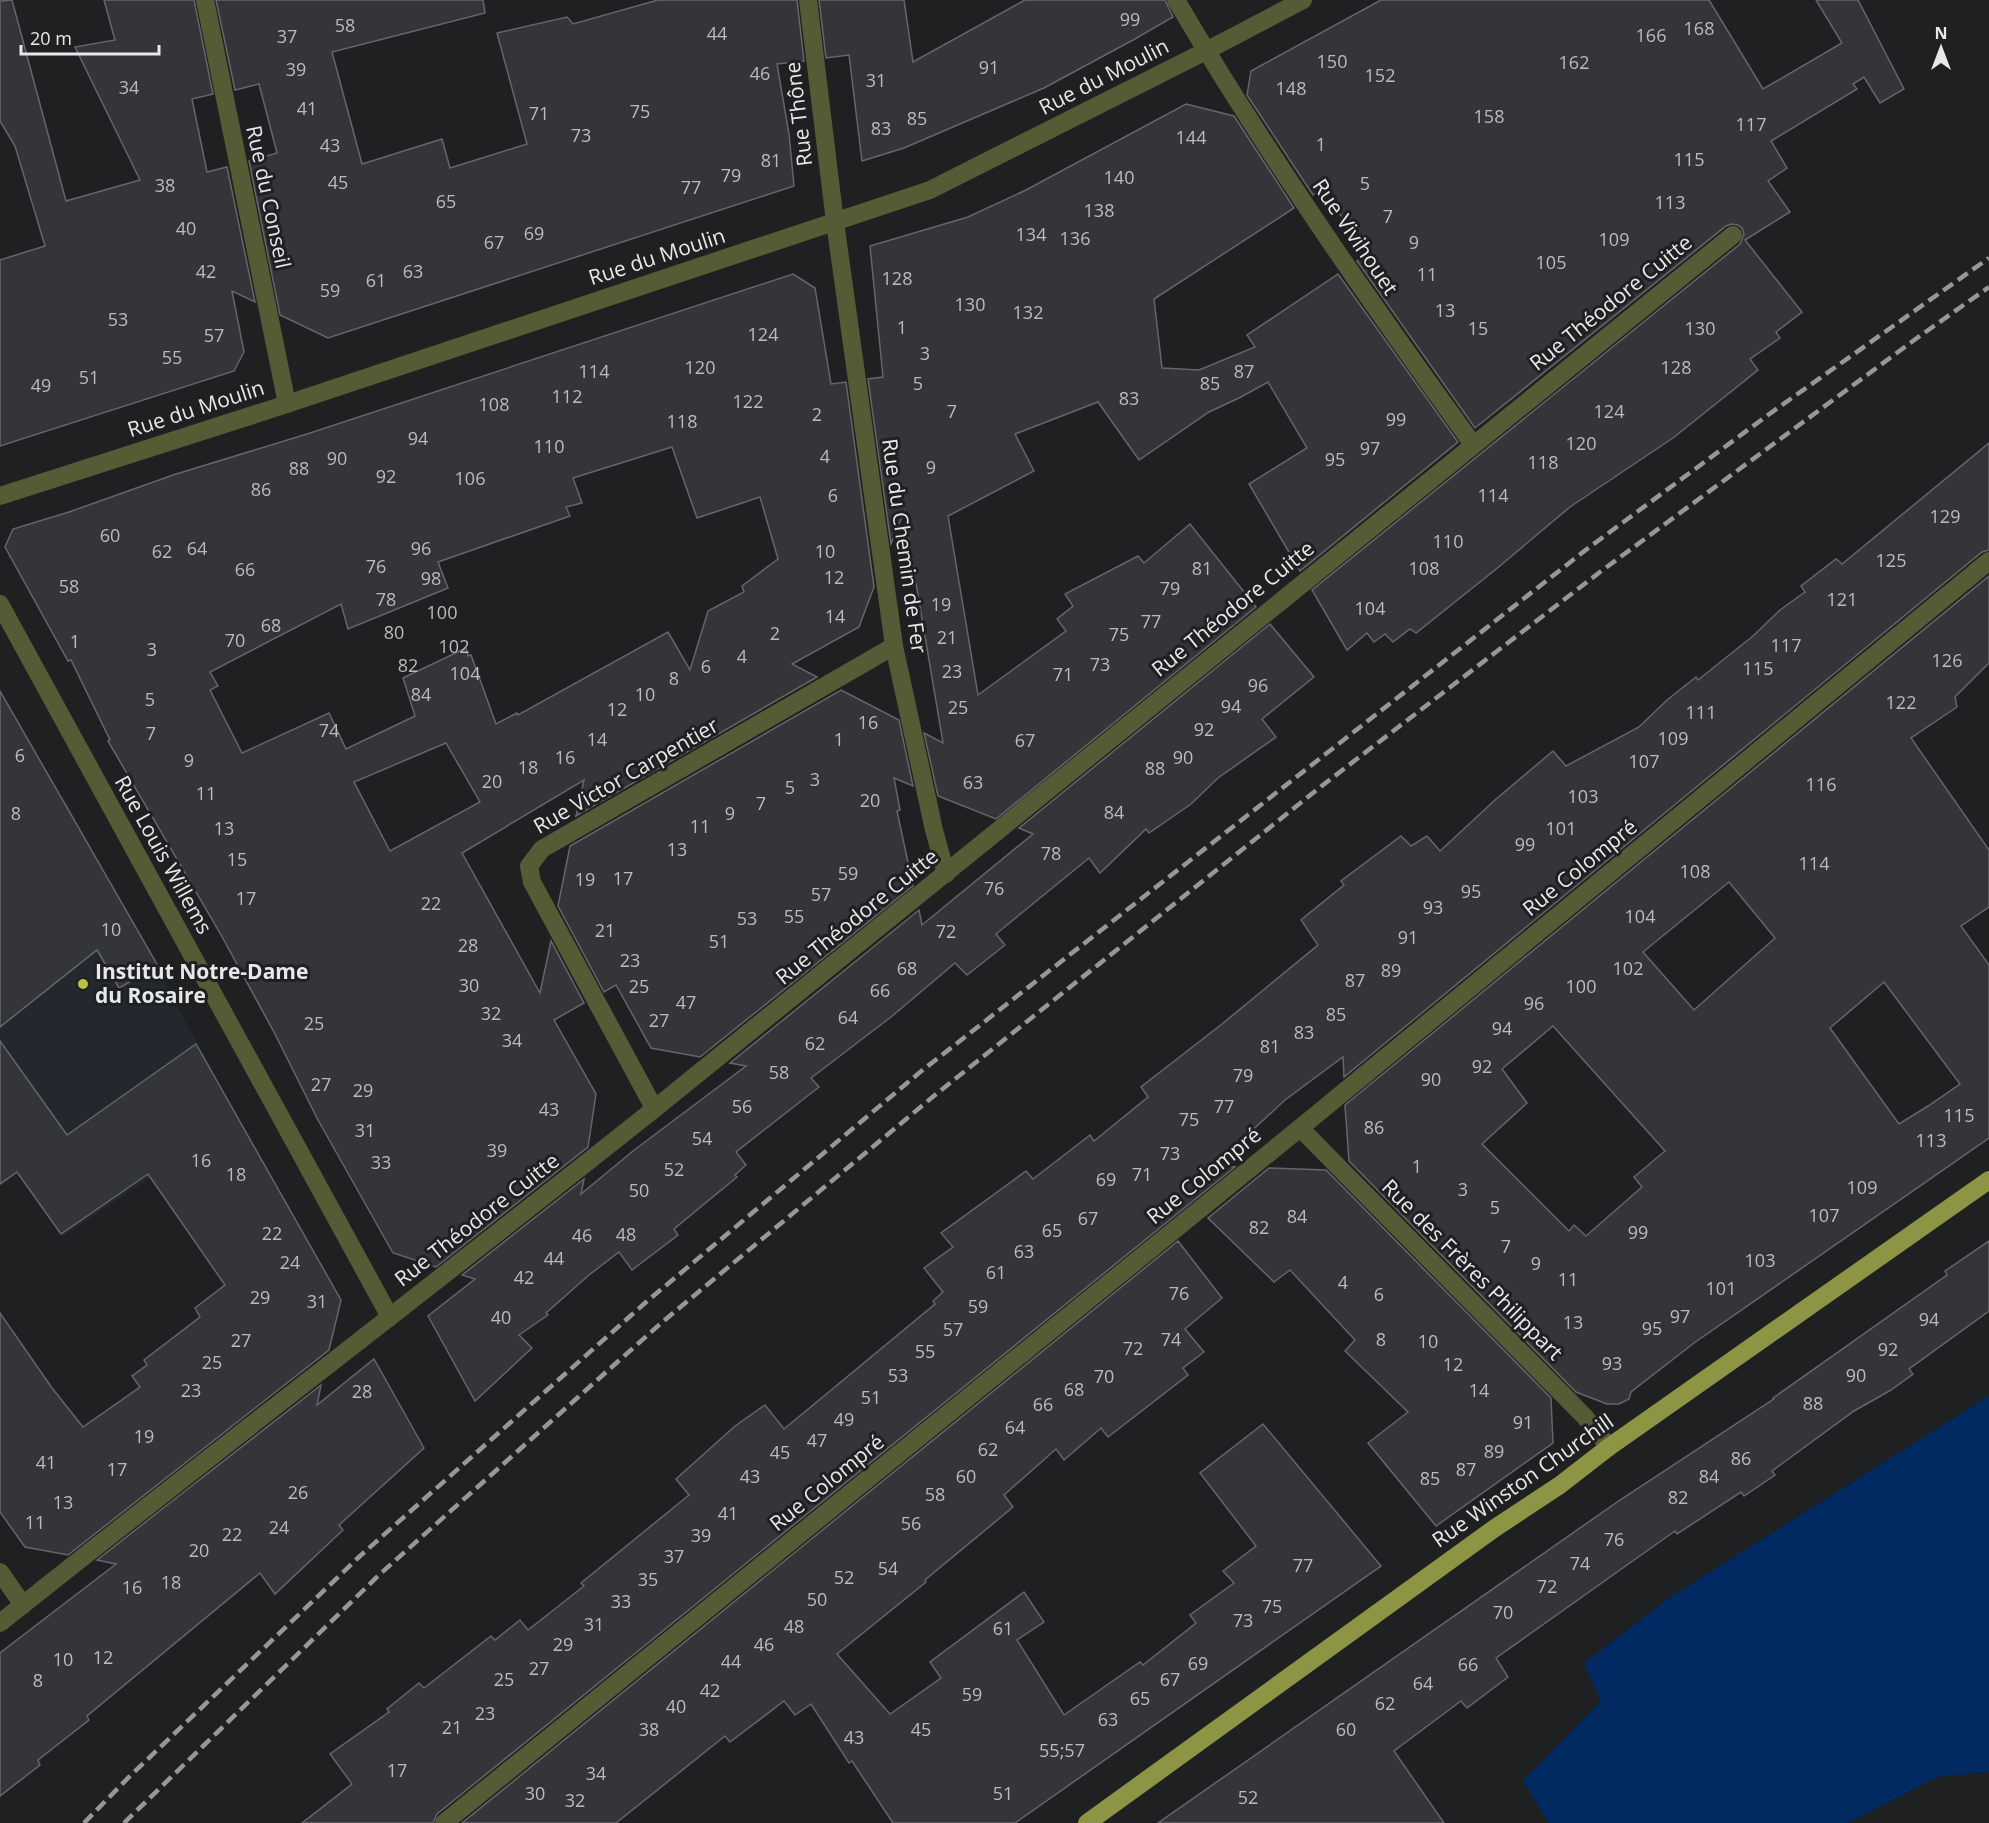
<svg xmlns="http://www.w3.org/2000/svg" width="1989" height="1823" font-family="'Open Sans',sans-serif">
<rect width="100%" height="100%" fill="#1f2022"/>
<path fill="#23282f" d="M64,796L93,853L237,1115L150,1178L62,1237L18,1173L0,1186V833Z"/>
<path fill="#012a62" d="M1989,1396V1772L1937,1777L1848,1823H1549L1523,1781L1601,1701L1584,1663L1669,1598Z"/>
<g fill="#343538" stroke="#646669" stroke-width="1.5" fill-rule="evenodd">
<path d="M12,0L66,201L140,180L75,47L115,40L104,0H194L213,94L192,99L207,172L227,167L255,302L232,291L244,352L234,371L0,446V260L45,246L15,146L0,121V1Z"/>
<path d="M216,0H483L485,13L332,52L362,164L442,139L450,168L527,144L497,33L567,17L573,24L658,0H797L804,61L777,64L789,134L794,186L328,338L280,315L249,161L277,153L259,84L235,90Z"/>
<path d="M819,0H904L913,62L1025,0H1165L1173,17L1133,40L1044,88L904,148L862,161L849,55L826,58Z"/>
<path d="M1381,0H1709L1763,89L1842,43L1816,0H1858L1904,89L1880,103L1864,77L1853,84L1857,89L1771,141L1787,168L1768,181L1790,212L1745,240L1802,312L1776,332L1780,338L1750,359L1758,370L1673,438L1570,507L1495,570L1416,633L1410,629L1393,642L1385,634L1374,642L1367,633L1347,650L1312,590L1740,244L1744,234L1742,228L1738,225L1732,224L1726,226L1475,428L1357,261L1367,254L1347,224L1322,189L1313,195L1247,95L1251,71Z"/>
<path d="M1186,104L1234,116L1294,208L1154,299L1162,368L1199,370L1255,347L1247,335L1338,274L1458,442L1300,571L1249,484L1307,448L1268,382L1241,397L1209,412L1139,460L1098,402L1015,434L1034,471L948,516L978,695L1066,631L1057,619L1073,606L1065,594L1138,556L1144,563L1190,524L1256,607L996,819L938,796L924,733L943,743L904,512L891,544L868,379L883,377L870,246L968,217L1026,190Z"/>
<path d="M793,274L815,288L831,384L846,382L874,587L859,627L792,664L817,677L576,816L584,780L462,853L540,993L551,941L584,1003L554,1020L596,1094L588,1147L436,1267L393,1253L318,1120L275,1034L220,933L108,741L110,740L71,660L68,661L5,547L13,529L69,512L173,475L307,434ZM672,447L697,518L760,497L778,559L742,586L744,592L708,611L690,670L668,632L518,715L517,713L496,724L471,655L468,656L466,648L403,678L415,716L346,749L329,713L242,753L210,690L218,686L210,672L341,604L348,629L448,588L438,562L570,516L566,507L582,503L573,478ZM446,743L480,802L390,851L354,782Z"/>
<path d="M1989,443V550L1982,552L1344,1077L1343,1057L1285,1100L1214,1166L1235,1167L437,1814L433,1823H302L352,1784L330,1754L389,1712L387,1709L419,1683L424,1688L491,1636L495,1640L520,1620L528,1630L584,1586L581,1583L689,1495L676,1479L735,1426L765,1405L784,1429L935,1304L933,1301L943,1292L924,1268L953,1247L941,1233L1026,1171L1033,1179L1090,1135L1094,1141L1148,1097L1141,1087L1222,1024L1318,945L1301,920L1344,885L1341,881L1401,836L1411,846L1427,836L1440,851L1495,800L1553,751L1566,766L1639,727L1667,700L1696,677L1698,680L1753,636L1780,610L1805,592L1801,586L1836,559L1842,564Z"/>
<path d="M1989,576V663L1955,697L1957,707L1911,738L1989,850V907L1961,926L1989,965V1138L1694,1343L1631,1392L1629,1399L1619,1404H1607L1576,1392L1349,1161L1345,1105ZM1729,882L1775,938L1694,1010L1643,952ZM1884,982L1960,1084L1928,1106L1899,1124L1830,1028ZM1553,1026L1665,1151L1634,1177L1642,1187L1586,1236L1574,1225L1569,1231L1482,1144L1527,1103L1502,1069Z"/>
<path d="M1270,624L1314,677L1262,719L1276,737L1218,778L1191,804L1149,833L1146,829L1100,873L1089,858L996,934L1005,945L967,975L955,963L891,1017L811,1078L819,1087L736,1152L746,1165L735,1175L737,1177L674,1229L678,1235L632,1270L619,1252L589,1275L546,1313L548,1315L519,1335L532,1348L475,1401L428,1316L475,1279L462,1275L584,1179L581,1194L633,1151L746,1066L730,1063L919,910L922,925L1033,834L1019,828Z"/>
<path d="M841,690L899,720L913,786L894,778L900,810L897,811L913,886L700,1057L651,1048L616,985L604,992L558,906L570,846Z"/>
<path d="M0,691L158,966L119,988L97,950L0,1027Z"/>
<path d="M0,1041L67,1135L196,1044L341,1300L329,1350L68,1555L25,1547L0,1512V1313L52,1388L83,1427L140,1387L132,1376L147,1365L144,1360L200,1317L195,1308L225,1285L148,1174L61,1234L17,1172L0,1184Z"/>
<path d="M1269,1168L1326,1170L1551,1398L1553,1443L1436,1526L1368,1443L1408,1412L1345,1351L1355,1340L1290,1270L1274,1282L1208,1218Z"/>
<path d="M1178,1241L1222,1298L1185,1329L1204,1352L1183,1368L1188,1375L1108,1437L1101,1428L1064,1460L1056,1449L1004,1495L1013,1507L925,1580L926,1582L837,1654L890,1714L941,1678L930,1662L1024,1592L1044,1622L1017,1640L1064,1715L1140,1662L1143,1665L1196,1623L1190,1615L1234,1583L1223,1571L1256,1546L1200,1473L1263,1424L1381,1566L1015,1823H893L852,1761L849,1763L811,1704L795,1715L784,1701L730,1742L725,1736L616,1823H462Z"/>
<path d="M1989,1241V1311L1909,1369L1913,1374L1891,1390L1854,1411L1772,1471L1775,1475L1744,1496L1741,1492L1677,1534L1675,1531L1496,1658L1508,1677L1467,1708L1461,1701L1394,1751L1444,1823H1158L1620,1500L1774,1399L1773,1398L1947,1275L1945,1271Z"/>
<path d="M374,1359L424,1448L339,1525L343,1530L275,1594L260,1573L87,1716L89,1720L38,1760L40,1765L0,1796V1653L116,1564L97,1560L171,1502L321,1385L317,1405Z"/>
</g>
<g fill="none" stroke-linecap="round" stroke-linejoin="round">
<g stroke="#565a35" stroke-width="18">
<path d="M205,0L287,404"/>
<path d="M808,0L835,222L894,646L934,830L946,874"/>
<path d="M1176,0C1266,153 1368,299 1472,443"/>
<path d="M0,496L287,404L930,190L1206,51L1303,0"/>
<path d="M0,604L390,1317"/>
<path d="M654,1108L532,882L529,866L542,849L894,646"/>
<path d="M1300,1128L1585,1417L1609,1447"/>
<path d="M0,1572L23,1605"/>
<path d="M0,1623C218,1449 440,1280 658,1106C1018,818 1373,523 1733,235"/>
<path d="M444,1823L1300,1128L1989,561"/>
</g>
<path stroke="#8d9443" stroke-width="18" d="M1087,1823L1495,1528L1560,1485L1609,1447L1989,1180"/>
<g stroke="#969799" stroke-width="4.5" stroke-dasharray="12 6" stroke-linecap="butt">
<path d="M84,1823L128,1778L360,1556L645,1303L919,1073L1587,549L1768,415L1989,258"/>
<path d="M124,1823L379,1575L660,1324L935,1095L1323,785L1600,572L1917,338L1989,287"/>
</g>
</g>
<circle fill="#b8c147" stroke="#1f2022" stroke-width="2" cx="83" cy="984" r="6"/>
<g text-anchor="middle" stroke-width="6" stroke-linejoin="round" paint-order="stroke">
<g font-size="18" fill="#babbbd">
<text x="1130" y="26">99</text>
<text x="345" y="32">58</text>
<text x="1699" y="35">168</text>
<text x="717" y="40">44</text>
<text x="1651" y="42">166</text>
<text x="287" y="43">37</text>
<text x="1332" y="68">150</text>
<text x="1574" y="69">162</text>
<text x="989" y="74">91</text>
<text x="296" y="76">39</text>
<text x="760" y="80">46</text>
<text x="1380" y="82">152</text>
<text x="876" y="87">31</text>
<text x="129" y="94">34</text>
<text x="1291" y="95">148</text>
<text x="307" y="115">41</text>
<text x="640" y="118">75</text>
<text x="539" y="120">71</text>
<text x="1489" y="123">158</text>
<text x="917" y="125">85</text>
<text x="1751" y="131">117</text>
<text x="881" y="135">83</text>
<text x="581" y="142">73</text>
<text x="1191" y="144">144</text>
<text x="1321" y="151">1</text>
<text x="330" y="152">43</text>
<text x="1689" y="166">115</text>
<text x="771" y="167">81</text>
<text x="731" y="182">79</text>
<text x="1119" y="184">140</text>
<text x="338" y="189">45</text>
<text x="1365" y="190">5</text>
<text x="165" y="192">38</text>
<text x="691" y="194">77</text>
<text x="446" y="208">65</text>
<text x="1670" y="209">113</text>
<text x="1099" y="217">138</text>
<text x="1388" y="223">7</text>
<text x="186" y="235">40</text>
<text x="534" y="240">69</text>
<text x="1031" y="241">134</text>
<text x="1075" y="245">136</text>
<text x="1614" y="246">109</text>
<text x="494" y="249">67</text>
<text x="1414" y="249">9</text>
<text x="1551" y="269">105</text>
<text x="206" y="278">42</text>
<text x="413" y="278">63</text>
<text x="1427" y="281">11</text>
<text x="897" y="285">128</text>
<text x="376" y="287">61</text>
<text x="330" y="297">59</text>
<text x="970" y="311">130</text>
<text x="1445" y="317">13</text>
<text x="1028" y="319">132</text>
<text x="118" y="326">53</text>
<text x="902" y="334">1</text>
<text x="1478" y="335">15</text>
<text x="1700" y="335">130</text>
<text x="763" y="341">124</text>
<text x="214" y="342">57</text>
<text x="925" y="360">3</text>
<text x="172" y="364">55</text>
<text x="700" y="374">120</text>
<text x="1676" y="374">128</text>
<text x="594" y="378">114</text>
<text x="1244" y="378">87</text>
<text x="89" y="384">51</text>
<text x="918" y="390">5</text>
<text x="1210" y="390">85</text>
<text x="41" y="392">49</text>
<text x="567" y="403">112</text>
<text x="1129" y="405">83</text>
<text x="748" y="408">122</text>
<text x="494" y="411">108</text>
<text x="952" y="418">7</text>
<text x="1609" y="418">124</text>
<text x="817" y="421">2</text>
<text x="1396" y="426">99</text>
<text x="682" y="428">118</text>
<text x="418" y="445">94</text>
<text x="1581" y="450">120</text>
<text x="549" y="453">110</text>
<text x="1370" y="455">97</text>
<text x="825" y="463">4</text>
<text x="337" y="465">90</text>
<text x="1335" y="466">95</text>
<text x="1543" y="469">118</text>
<text x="931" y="474">9</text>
<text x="299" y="475">88</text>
<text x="386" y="483">92</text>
<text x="470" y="485">106</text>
<text x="261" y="496">86</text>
<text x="833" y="502">6</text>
<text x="1493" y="502">114</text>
<text x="1945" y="523">129</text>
<text x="110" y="542">60</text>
<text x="1448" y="548">110</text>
<text x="197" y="555">64</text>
<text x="421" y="555">96</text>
<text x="162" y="558">62</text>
<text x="825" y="558">10</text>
<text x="1891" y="567">125</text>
<text x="376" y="573">76</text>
<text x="1202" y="575">81</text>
<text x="1424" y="575">108</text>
<text x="245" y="576">66</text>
<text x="834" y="584">12</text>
<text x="431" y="585">98</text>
<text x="69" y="593">58</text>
<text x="1170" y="595">79</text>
<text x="386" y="606">78</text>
<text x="1842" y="606">121</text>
<text x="941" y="611">19</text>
<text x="1370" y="615">104</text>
<text x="442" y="619">100</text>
<text x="835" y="623">14</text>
<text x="1151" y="628">77</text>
<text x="271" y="632">68</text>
<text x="394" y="639">80</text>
<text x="775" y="640">2</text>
<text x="1119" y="641">75</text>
<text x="947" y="644">21</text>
<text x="235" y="647">70</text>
<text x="75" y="648">1</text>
<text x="1786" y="652">117</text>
<text x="454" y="653">102</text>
<text x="152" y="656">3</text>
<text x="742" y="663">4</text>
<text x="1947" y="667">126</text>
<text x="1100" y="671">73</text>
<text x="408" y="672">82</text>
<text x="706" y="673">6</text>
<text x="1758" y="675">115</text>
<text x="952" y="678">23</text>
<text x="465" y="680">104</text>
<text x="1063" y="681">71</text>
<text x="674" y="685">8</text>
<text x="1258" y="692">96</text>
<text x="421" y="701">84</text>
<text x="645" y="701">10</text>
<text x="150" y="706">5</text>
<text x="1901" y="709">122</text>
<text x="1231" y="713">94</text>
<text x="958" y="714">25</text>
<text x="617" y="716">12</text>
<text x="1701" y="719">111</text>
<text x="868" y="729">16</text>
<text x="1204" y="736">92</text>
<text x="329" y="737">74</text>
<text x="151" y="740">7</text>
<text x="1673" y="745">109</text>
<text x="597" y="746">14</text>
<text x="839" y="746">1</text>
<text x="1025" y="747">67</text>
<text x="20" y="762">6</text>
<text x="565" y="764">16</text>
<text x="1183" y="764">90</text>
<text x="189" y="767">9</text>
<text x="1644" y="768">107</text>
<text x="528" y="774">18</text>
<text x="1155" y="775">88</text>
<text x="815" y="786">3</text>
<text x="492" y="788">20</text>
<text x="973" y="789">63</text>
<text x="1821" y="791">116</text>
<text x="790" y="794">5</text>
<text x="206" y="800">11</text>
<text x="1583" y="803">103</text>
<text x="870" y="807">20</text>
<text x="761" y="810">7</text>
<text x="1114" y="819">84</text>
<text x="16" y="820">8</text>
<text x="730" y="820">9</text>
<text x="700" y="833">11</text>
<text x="224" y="835">13</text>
<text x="1561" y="835">101</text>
<text x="1525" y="851">99</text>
<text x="677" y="856">13</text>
<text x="1051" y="860">78</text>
<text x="237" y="866">15</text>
<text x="1814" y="870">114</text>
<text x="1695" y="878">108</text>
<text x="848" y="880">59</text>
<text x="623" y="885">17</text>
<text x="585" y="886">19</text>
<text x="994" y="895">76</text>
<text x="1471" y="898">95</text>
<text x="821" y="901">57</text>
<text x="246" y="905">17</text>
<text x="431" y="910">22</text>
<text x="1433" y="914">93</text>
<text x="794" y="923">55</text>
<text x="1640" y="923">104</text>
<text x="747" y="925">53</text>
<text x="111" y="936">10</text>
<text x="605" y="937">21</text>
<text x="946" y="938">72</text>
<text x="1408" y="944">91</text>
<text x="719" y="948">51</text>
<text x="468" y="952">28</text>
<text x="630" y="967">23</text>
<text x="907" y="975">68</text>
<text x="1628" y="975">102</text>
<text x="1391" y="977">89</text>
<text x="1355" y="987">87</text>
<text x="469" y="992">30</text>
<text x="639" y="993">25</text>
<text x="1581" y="993">100</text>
<text x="880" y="997">66</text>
<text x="686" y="1009">47</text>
<text x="1534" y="1010">96</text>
<text x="491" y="1020">32</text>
<text x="1336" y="1021">85</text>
<text x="848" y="1024">64</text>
<text x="659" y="1027">27</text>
<text x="314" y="1030">25</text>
<text x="1502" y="1035">94</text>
<text x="1304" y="1039">83</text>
<text x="512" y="1047">34</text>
<text x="815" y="1050">62</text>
<text x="1270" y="1053">81</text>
<text x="1482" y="1073">92</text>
<text x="779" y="1079">58</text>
<text x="1243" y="1082">79</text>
<text x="1431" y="1086">90</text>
<text x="321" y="1091">27</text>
<text x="363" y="1097">29</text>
<text x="742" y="1113">56</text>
<text x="1224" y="1113">77</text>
<text x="549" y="1116">43</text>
<text x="1959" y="1122">115</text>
<text x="1189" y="1126">75</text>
<text x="1374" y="1134">86</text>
<text x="365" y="1137">31</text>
<text x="702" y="1145">54</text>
<text x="1931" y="1147">113</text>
<text x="497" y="1157">39</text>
<text x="1170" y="1160">73</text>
<text x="201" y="1167">16</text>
<text x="381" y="1169">33</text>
<text x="1417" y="1173">1</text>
<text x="674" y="1176">52</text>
<text x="236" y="1181">18</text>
<text x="1142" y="1181">71</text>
<text x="1106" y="1186">69</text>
<text x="1862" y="1194">109</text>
<text x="1463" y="1196">3</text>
<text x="639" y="1197">50</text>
<text x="1495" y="1214">5</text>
<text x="1824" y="1222">107</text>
<text x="1297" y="1223">84</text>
<text x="1088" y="1225">67</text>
<text x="1259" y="1234">82</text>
<text x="1052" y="1237">65</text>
<text x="1638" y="1239">99</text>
<text x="272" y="1240">22</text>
<text x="626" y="1241">48</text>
<text x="582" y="1242">46</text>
<text x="1506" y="1253">7</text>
<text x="1024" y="1258">63</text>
<text x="554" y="1265">44</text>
<text x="1760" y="1267">103</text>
<text x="290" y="1269">24</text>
<text x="1536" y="1270">9</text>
<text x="996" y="1279">61</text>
<text x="524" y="1284">42</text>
<text x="1568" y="1286">11</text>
<text x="1343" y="1289">4</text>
<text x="1721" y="1295">101</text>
<text x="1179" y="1300">76</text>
<text x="1379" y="1301">6</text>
<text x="260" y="1304">29</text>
<text x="317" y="1308">31</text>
<text x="978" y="1313">59</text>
<text x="1680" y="1323">97</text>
<text x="501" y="1324">40</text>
<text x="1929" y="1326">94</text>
<text x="1573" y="1329">13</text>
<text x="1652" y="1335">95</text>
<text x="953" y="1336">57</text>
<text x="1171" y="1346">74</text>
<text x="1381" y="1346">8</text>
<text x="241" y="1347">27</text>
<text x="1428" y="1348">10</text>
<text x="1133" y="1355">72</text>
<text x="1888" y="1356">92</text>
<text x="925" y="1358">55</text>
<text x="212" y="1369">25</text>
<text x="1612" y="1370">93</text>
<text x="1453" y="1371">12</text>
<text x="898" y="1382">53</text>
<text x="1856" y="1382">90</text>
<text x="1104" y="1383">70</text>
<text x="1074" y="1396">68</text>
<text x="191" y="1397">23</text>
<text x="1479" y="1397">14</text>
<text x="362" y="1398">28</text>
<text x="871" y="1404">51</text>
<text x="1813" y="1410">88</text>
<text x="1043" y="1411">66</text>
<text x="844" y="1426">49</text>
<text x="1523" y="1429">91</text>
<text x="1015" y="1434">64</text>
<text x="144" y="1443">19</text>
<text x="817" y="1447">47</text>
<text x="988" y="1456">62</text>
<text x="1494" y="1458">89</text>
<text x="780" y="1459">45</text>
<text x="1741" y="1465">86</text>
<text x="46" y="1469">41</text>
<text x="117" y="1476">17</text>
<text x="1466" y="1476">87</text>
<text x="750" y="1483">43</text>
<text x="966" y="1483">60</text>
<text x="1709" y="1483">84</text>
<text x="1430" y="1485">85</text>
<text x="298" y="1499">26</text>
<text x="935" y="1501">58</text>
<text x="1678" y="1504">82</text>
<text x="63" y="1509">13</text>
<text x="728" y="1520">41</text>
<text x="35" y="1529">11</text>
<text x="911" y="1530">56</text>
<text x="279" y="1534">24</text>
<text x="232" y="1541">22</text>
<text x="701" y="1542">39</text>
<text x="1614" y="1546">76</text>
<text x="199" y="1557">20</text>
<text x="674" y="1563">37</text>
<text x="1580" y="1570">74</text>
<text x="1303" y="1572">77</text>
<text x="888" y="1575">54</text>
<text x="844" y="1584">52</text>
<text x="648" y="1586">35</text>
<text x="171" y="1589">18</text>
<text x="1547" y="1593">72</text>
<text x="132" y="1594">16</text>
<text x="817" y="1606">50</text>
<text x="621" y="1608">33</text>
<text x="1272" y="1613">75</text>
<text x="1503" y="1619">70</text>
<text x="1243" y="1627">73</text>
<text x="594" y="1631">31</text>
<text x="794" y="1633">48</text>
<text x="1003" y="1635">61</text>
<text x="563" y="1651">29</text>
<text x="764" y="1651">46</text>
<text x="103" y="1664">12</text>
<text x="63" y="1666">10</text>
<text x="731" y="1668">44</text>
<text x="1198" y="1670">69</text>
<text x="1468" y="1671">66</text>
<text x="539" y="1675">27</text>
<text x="504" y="1686">25</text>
<text x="1170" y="1686">67</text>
<text x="38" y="1687">8</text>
<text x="1423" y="1690">64</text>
<text x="710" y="1697">42</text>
<text x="972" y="1701">59</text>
<text x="1140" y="1705">65</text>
<text x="1385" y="1710">62</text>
<text x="676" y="1713">40</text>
<text x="485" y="1720">23</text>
<text x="1108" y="1726">63</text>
<text x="452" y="1734">21</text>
<text x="649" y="1736">38</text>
<text x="921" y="1736">45</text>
<text x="1346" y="1736">60</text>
<text x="854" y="1744">43</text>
<text x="1062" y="1757">55;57</text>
<text x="397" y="1777">17</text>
<text x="596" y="1780">34</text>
<text x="535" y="1800">30</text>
<text x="1003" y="1800">51</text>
<text x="1248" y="1804">52</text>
<text x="575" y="1807">32</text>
</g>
<g font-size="21" fill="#e7e8e9" stroke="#1f2022">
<text transform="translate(1104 77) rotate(-27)" y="7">Rue du Moulin</text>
<text transform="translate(799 114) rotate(-97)" y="7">Rue Thône</text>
<text transform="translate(268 197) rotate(78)" y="7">Rue du Conseil</text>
<text transform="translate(1355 237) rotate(56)" y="7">Rue Vivihouet</text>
<text transform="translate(657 257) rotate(-18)" y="7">Rue du Moulin</text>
<text transform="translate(1611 303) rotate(-39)" y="7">Rue Théodore Cuitte</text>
<text transform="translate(196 409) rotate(-18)" y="7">Rue du Moulin</text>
<text transform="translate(904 546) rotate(82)" y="7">Rue du Chemin de Fer</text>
<text transform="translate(1233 609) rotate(-39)" y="7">Rue Théodore Cuitte</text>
<text transform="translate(626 776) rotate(-30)" y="7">Rue Victor Carpentier</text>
<text transform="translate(163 855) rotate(61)" y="7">Rue Louis Willems</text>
<text transform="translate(1580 868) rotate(-39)" y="7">Rue Colompré</text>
<text transform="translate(857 917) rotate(-39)" y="7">Rue Théodore Cuitte</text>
<text transform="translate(1204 1176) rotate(-39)" y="7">Rue Colompré</text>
<text transform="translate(477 1220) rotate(-38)" y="7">Rue Théodore Cuitte</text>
<text transform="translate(1472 1270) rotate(45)" y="7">Rue des Frères Philippart</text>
<text transform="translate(1523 1481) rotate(-35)" y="7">Rue Winston Churchill</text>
<text transform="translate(827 1483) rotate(-39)" y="7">Rue Colompré</text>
</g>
<g font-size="21" font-weight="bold" fill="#e7e8e9" stroke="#1f2022" text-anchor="start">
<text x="95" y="979">Institut Notre-Dame<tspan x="95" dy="24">du Rosaire</tspan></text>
</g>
</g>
<g transform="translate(1941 48)" stroke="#1f2022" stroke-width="4.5" paint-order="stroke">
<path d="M0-4.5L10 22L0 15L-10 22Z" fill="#e7e8e9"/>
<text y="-9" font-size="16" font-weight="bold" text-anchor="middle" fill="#e7e8e9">N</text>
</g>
<path d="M21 45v9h138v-9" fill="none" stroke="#e7e8e9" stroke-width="3"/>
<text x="30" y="45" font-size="18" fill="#e7e8e9" stroke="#1f2022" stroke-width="4.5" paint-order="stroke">20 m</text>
</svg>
